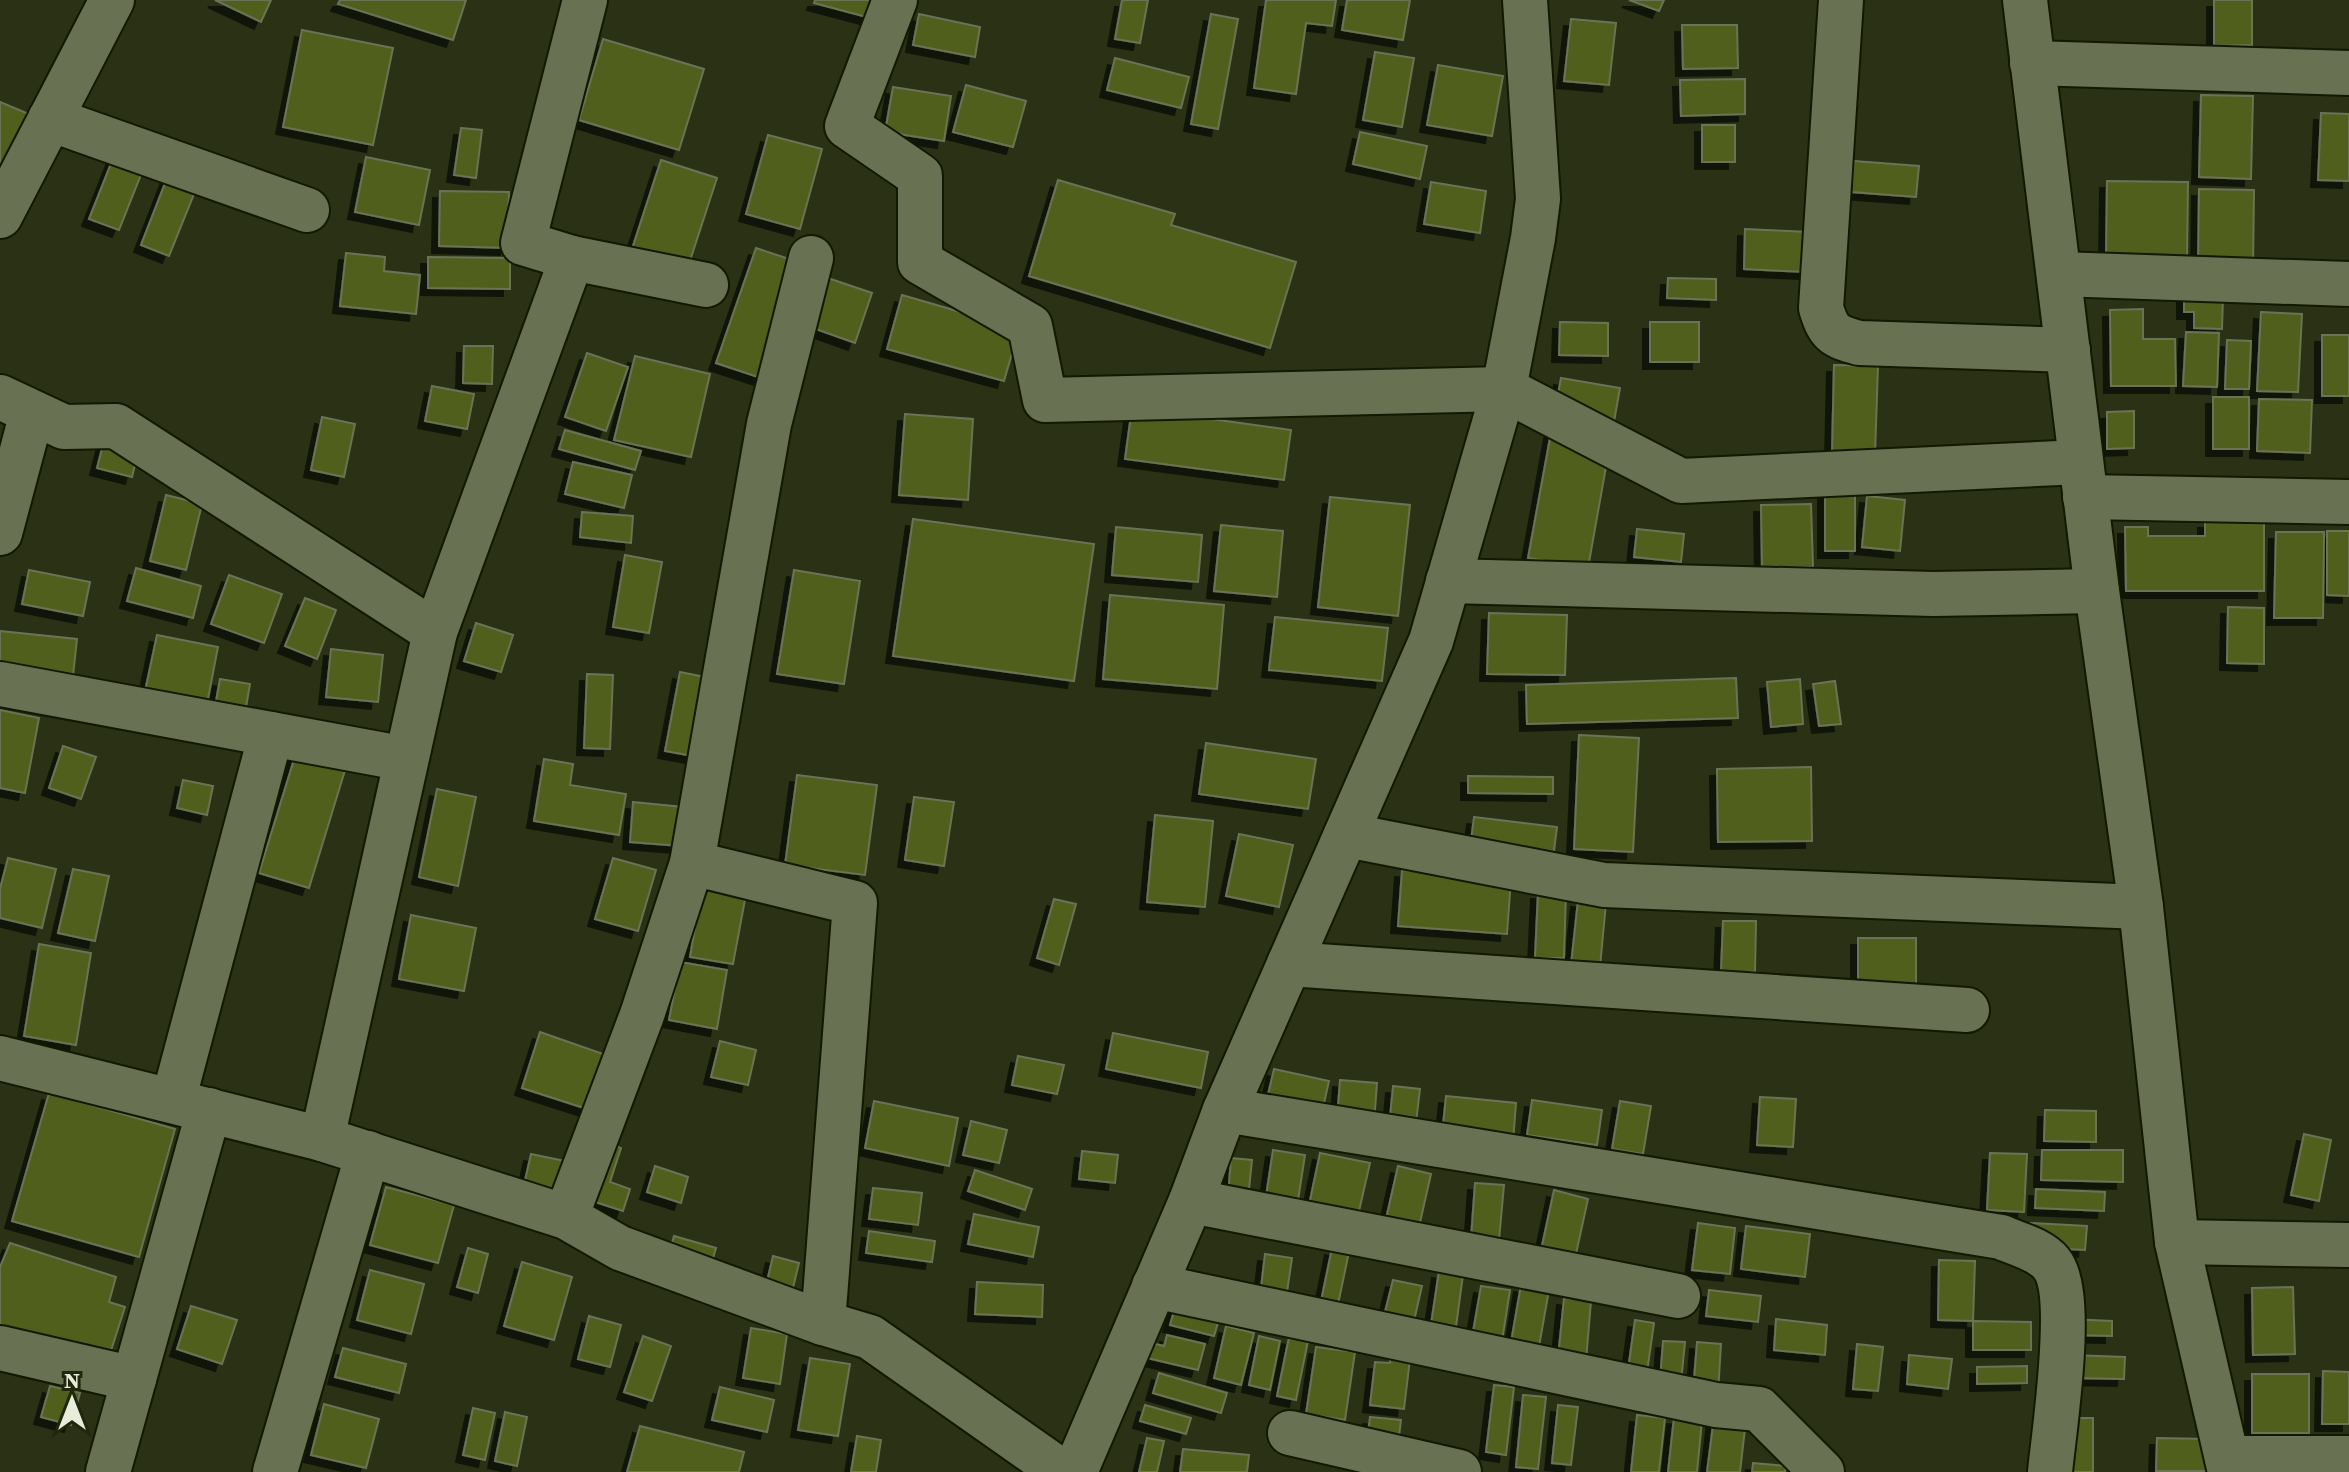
<svg xmlns="http://www.w3.org/2000/svg" width="2349" height="1472" font-family="'Source Serif 4',serif">
<defs>
<filter id="shadow"><feDropShadow dx="-7" dy="7" stdDeviation="0" flood-color="#0009"/></filter>
</defs>
<rect width="100%" height="100%" fill="#2a3115"/>
<g fill="#515e1f" stroke="#6b7355" stroke-width="2" filter="url(#shadow)">
<path d="M215,0H271L261,22Z"/>
<path d="M340,0H466L453,40L338,4Z"/>
<path d="M815,0H883L878,20L814,3Z"/>
<path d="M1122,0H1148L1140,43L1115,39Z"/>
<path d="M1266,0H1336L1332,26L1306,23L1296,94L1254,88Z"/>
<path d="M1347,0H1410L1403,40L1342,30Z"/>
<path d="M1629,0H1664L1659,11Z"/>
<path d="M2214,0H2252V45L2214,46Z"/>
<path d="M919,14L980,27L975,57L913,45Z"/>
<path d="M1211,14L1238,19L1218,129L1191,124Z"/>
<path d="M1571,19L1616,23L1609,85L1564,81Z"/>
<path d="M1682,25H1737L1738,68L1683,69Z"/>
<path d="M302,30L393,48L373,145L283,127Z"/>
<path d="M603,39L704,69L679,150L579,120Z"/>
<path d="M1375,52L1414,58L1402,127L1363,120Z"/>
<path d="M1115,58L1189,77L1181,108L1107,90Z"/>
<path d="M1438,65L1503,76L1492,136L1427,125Z"/>
<path d="M1745,79V114L1681,116L1680,80Z"/>
<path d="M966,85L1026,101L1013,147L953,132Z"/>
<path d="M893,87L951,96L944,141L885,132Z"/>
<path d="M2201,95L2253,96L2251,179L2199,177Z"/>
<path d="M0,102L36,117L13,170L0,164Z"/>
<path d="M2321,113L2349,114V181L2318,180Z"/>
<rect x="1702" y="125" width="33" height="37"/>
<path d="M461,128L482,130L476,178L454,175Z"/>
<path d="M1360,132L1427,146L1420,179L1353,164Z"/>
<path d="M768,135L822,149L800,229L746,214Z"/>
<path d="M116,151L146,162L119,230L89,219Z"/>
<path d="M366,157L430,170L419,225L355,212Z"/>
<path d="M661,160L717,178L686,273L630,255Z"/>
<path d="M1854,161L1919,166L1916,197L1851,192Z"/>
<path d="M169,173L198,184L169,256L141,245Z"/>
<path d="M1058,180L1175,214L1171,225L1296,262L1270,348L1029,276Z"/>
<path d="M2107,181L2188,182L2187,260L2106,259Z"/>
<path d="M1431,182L1486,191L1480,233L1424,224Z"/>
<path d="M2199,189L2254,190L2253,270H2198Z"/>
<path d="M440,191L509,192L507,248L439,246Z"/>
<path d="M1745,229L1808,232L1806,272L1744,269Z"/>
<path d="M756,248L804,264L764,379L716,363Z"/>
<path d="M346,253L385,257L384,271L420,275L416,314L340,306Z"/>
<path d="M428,257L510,258V289L428,288Z"/>
<path d="M813,273L872,293L855,343L796,322Z"/>
<path d="M1668,278L1716,279V300L1667,298Z"/>
<path d="M902,295L1019,329L1004,381L887,349Z"/>
<path d="M2184,296L2223,297L2222,329L2194,328V312H2184Z"/>
<path d="M2143,309V339H2175L2176,386H2111L2110,310Z"/>
<path d="M2261,312L2302,314L2298,392L2257,391Z"/>
<path d="M1560,322L1608,323V356L1559,355Z"/>
<rect x="1650" y="322" width="49" height="40"/>
<path d="M2186,332L2219,333L2217,387L2183,386Z"/>
<rect x="2322" y="335" width="27" height="61"/>
<path d="M2227,340L2251,341L2249,389H2225Z"/>
<path d="M464,346H493L492,384L463,383Z"/>
<path d="M587,353L628,367L606,431L565,417Z"/>
<path d="M635,356L710,374L691,457L614,440Z"/>
<path d="M1834,365L1878,366L1875,455L1832,454Z"/>
<path d="M1561,378L1620,388L1588,568L1528,558Z"/>
<path d="M432,386L474,394L467,429L425,421Z"/>
<rect x="2213" y="397" width="36" height="52"/>
<path d="M2259,399L2312,400L2310,453L2257,451Z"/>
<path d="M1132,408L1291,430L1284,480L1125,459Z"/>
<path d="M2134,411V448L2107,449V412Z"/>
<path d="M905,414L973,419L968,500L899,495Z"/>
<path d="M322,417L355,424L344,477L311,470Z"/>
<path d="M565,430L641,451L635,470L559,449Z"/>
<path d="M105,437L140,445L132,477L97,468Z"/>
<path d="M573,462L632,475L624,508L565,494Z"/>
<rect x="1825" y="492" width="30" height="59"/>
<path d="M166,495L202,504L186,570L150,561Z"/>
<path d="M1867,496L1905,500L1900,551L1862,547Z"/>
<path d="M1330,497L1410,505L1398,616L1318,607Z"/>
<path d="M1811,504L1813,567H1762L1761,505Z"/>
<path d="M582,512L633,516L631,543L580,537Z"/>
<path d="M913,519L1094,544L1074,681L893,656Z"/>
<path d="M2205,521H2264V591H2126L2125,527H2148V536H2205Z"/>
<path d="M1221,525L1283,531L1277,597L1214,591Z"/>
<path d="M1116,527L1202,535L1198,582L1112,575Z"/>
<path d="M1637,529L1684,534L1681,562L1634,557Z"/>
<path d="M2327,531H2349V596L2327,595Z"/>
<path d="M2276,532H2324L2323,618H2274Z"/>
<path d="M625,555L662,562L649,633L613,627Z"/>
<path d="M136,568L201,586L193,618L127,601Z"/>
<path d="M29,570L90,582L83,616L22,604Z"/>
<path d="M794,570L860,581L844,684L777,674Z"/>
<path d="M229,575L282,594L264,643L211,624Z"/>
<path d="M1110,595L1224,605L1217,689L1103,679Z"/>
<path d="M305,598L336,610L317,659L285,646Z"/>
<path d="M2228,607L2264,608V664L2227,663Z"/>
<path d="M1489,613L1567,615L1565,675L1487,674Z"/>
<path d="M1275,617L1388,628L1382,681L1269,670Z"/>
<path d="M476,623L513,635L501,672L464,661Z"/>
<path d="M0,631L77,639L73,676L0,669Z"/>
<path d="M157,635L218,647L206,709L144,696Z"/>
<path d="M331,649L383,655L378,702L326,697Z"/>
<path d="M680,672L746,685L731,763L665,751Z"/>
<path d="M587,674L613,675L610,749L584,748Z"/>
<path d="M1736,678L1738,718L1527,724L1526,685Z"/>
<path d="M220,679L250,684L245,713L215,707Z"/>
<path d="M1800,679L1803,724L1771,727L1767,682Z"/>
<path d="M1835,681L1841,724L1819,726L1813,684Z"/>
<path d="M0,710L39,718L25,793L0,788Z"/>
<path d="M1579,735L1639,738L1633,852L1574,849Z"/>
<path d="M1206,743L1316,759L1308,809L1199,794Z"/>
<path d="M63,746L96,757L81,799L49,788Z"/>
<path d="M296,753L346,767L309,888L259,873Z"/>
<path d="M544,759L573,764L570,785L626,794L619,835L534,821Z"/>
<path d="M1811,767L1812,841L1718,842L1717,769Z"/>
<path d="M797,775L877,785L865,875L785,865Z"/>
<path d="M1468,776L1553,777V794L1468,793Z"/>
<path d="M183,780L213,786L207,815L177,808Z"/>
<path d="M437,789L476,797L458,886L419,877Z"/>
<path d="M914,797L954,802L944,866L905,860Z"/>
<path d="M633,802L683,807L680,846L630,842Z"/>
<path d="M1155,815L1213,821L1205,907L1147,902Z"/>
<path d="M1474,817L1557,827L1553,859L1470,849Z"/>
<path d="M1239,834L1293,845L1279,907L1226,896Z"/>
<path d="M8,858L56,869L42,928L0,918V889Z"/>
<path d="M613,858L656,870L638,931L595,919Z"/>
<path d="M73,869L109,876L95,941L58,933Z"/>
<path d="M1402,870L1511,879L1507,934L1398,926Z"/>
<path d="M702,887L746,894L733,964L690,957Z"/>
<path d="M1538,892L1566,893L1564,958H1535Z"/>
<path d="M1054,899L1076,904L1059,965L1037,958Z"/>
<path d="M1578,900L1606,903L1600,967L1571,965Z"/>
<path d="M411,915L476,928L464,991L399,979Z"/>
<path d="M1723,921H1756L1755,972H1721Z"/>
<rect x="1858" y="938" width="58" height="49"/>
<path d="M39,944L91,953L76,1045L24,1036Z"/>
<path d="M680,962L727,970L717,1029L669,1020Z"/>
<path d="M540,1032L609,1056L590,1110L522,1088Z"/>
<path d="M1113,1033L1208,1052L1201,1088L1106,1069Z"/>
<path d="M720,1041L756,1050L748,1085L711,1077Z"/>
<path d="M1018,1056L1064,1065L1057,1094L1012,1085Z"/>
<path d="M1274,1069L1329,1081L1322,1112L1267,1099Z"/>
<path d="M1340,1080L1377,1083L1374,1123L1337,1120Z"/>
<path d="M1393,1086L1420,1089L1415,1131L1389,1128Z"/>
<path d="M49,1093L175,1129L139,1257L12,1221Z"/>
<path d="M1446,1096L1516,1103L1513,1142L1442,1135Z"/>
<path d="M1760,1097L1796,1099L1793,1147L1757,1145Z"/>
<path d="M1532,1100L1602,1110L1597,1145L1527,1135Z"/>
<path d="M874,1101L958,1118L949,1166L865,1148Z"/>
<path d="M1620,1101L1651,1106L1643,1154L1612,1149Z"/>
<path d="M2045,1110L2096,1111V1142L2044,1141Z"/>
<path d="M971,1121L1007,1130L999,1163L963,1155Z"/>
<path d="M2304,1134L2331,1140L2319,1201L2291,1195Z"/>
<path d="M596,1139L621,1148L610,1182L630,1189L623,1211L577,1196Z"/>
<path d="M1273,1150L1305,1155L1297,1207L1265,1203Z"/>
<path d="M2042,1150H2123V1182L2041,1180Z"/>
<path d="M1082,1151L1118,1155L1115,1183L1079,1179Z"/>
<path d="M1320,1153L1370,1163L1357,1220L1308,1210Z"/>
<path d="M1990,1153L2027,1154L2024,1212L1987,1210Z"/>
<path d="M531,1154L565,1161L558,1192L524,1185Z"/>
<path d="M1231,1158L1252,1160L1248,1199L1228,1197Z"/>
<path d="M655,1166L688,1177L681,1203L647,1192Z"/>
<path d="M1398,1166L1431,1174L1419,1227L1386,1219Z"/>
<path d="M975,1170L1032,1189L1025,1210L968,1191Z"/>
<path d="M1475,1183L1504,1185L1499,1240L1471,1239Z"/>
<path d="M386,1187L454,1205L438,1263L370,1245Z"/>
<path d="M873,1188L922,1193L918,1225L869,1219Z"/>
<path d="M2036,1189L2105,1192L2104,1211L2035,1208Z"/>
<path d="M1554,1190L1588,1199L1574,1263L1540,1255Z"/>
<path d="M974,1214L1039,1227L1033,1257L968,1244Z"/>
<path d="M1698,1223L1735,1228L1730,1274L1692,1270Z"/>
<path d="M2030,1223L2087,1226L2085,1250L2029,1247Z"/>
<path d="M1746,1226L1810,1234L1805,1277L1741,1269Z"/>
<path d="M869,1231L935,1241L932,1262L866,1253Z"/>
<path d="M674,1236L716,1248L711,1265L669,1253Z"/>
<path d="M10,1243L116,1277L109,1302L125,1307L108,1360L0,1326V1267Z"/>
<path d="M468,1248L488,1254L478,1293L457,1287Z"/>
<path d="M1332,1248L1349,1252L1337,1309L1320,1306Z"/>
<path d="M1265,1254L1292,1258L1286,1299L1260,1296Z"/>
<path d="M773,1256L799,1263L791,1296L765,1290Z"/>
<path d="M1939,1260L1975,1261L1973,1321L1938,1320Z"/>
<path d="M522,1262L572,1277L554,1340L504,1326Z"/>
<path d="M370,1270L424,1284L411,1334L357,1320Z"/>
<path d="M1439,1271L1463,1275L1455,1334L1430,1331Z"/>
<path d="M1393,1280L1422,1286L1411,1334L1381,1328Z"/>
<path d="M977,1282L1043,1285L1042,1317L975,1314Z"/>
<path d="M1521,1285L1549,1290L1538,1352L1510,1348Z"/>
<path d="M1481,1286L1510,1290L1500,1354L1470,1349Z"/>
<path d="M2293,1287L2295,1354L2253,1355L2252,1288Z"/>
<path d="M1709,1290L1761,1296L1758,1322L1706,1316Z"/>
<path d="M1564,1298L1591,1301L1586,1361L1558,1358Z"/>
<path d="M1176,1304L1220,1316L1214,1336L1170,1325Z"/>
<path d="M191,1306L237,1320L222,1364L177,1349Z"/>
<path d="M589,1316L621,1325L610,1367L578,1359Z"/>
<path d="M1776,1319L1827,1325L1825,1355L1774,1350Z"/>
<path d="M2068,1319L2112,1321V1336L2067,1335Z"/>
<path d="M1635,1320L1654,1323L1645,1386L1626,1384Z"/>
<path d="M1973,1321L2031,1322V1350H1973Z"/>
<path d="M1226,1326L1254,1333L1241,1385L1214,1378Z"/>
<path d="M751,1328L787,1334L780,1384L743,1378Z"/>
<path d="M1167,1335L1205,1344L1198,1370L1147,1358L1151,1343L1164,1346Z"/>
<path d="M643,1336L671,1346L652,1401L624,1392Z"/>
<path d="M1259,1336L1280,1341L1270,1390L1249,1385Z"/>
<path d="M1289,1337L1308,1341L1296,1400L1277,1396Z"/>
<path d="M1663,1341L1685,1342L1681,1382L1660,1381Z"/>
<path d="M1697,1342L1721,1344L1718,1393L1693,1392Z"/>
<path d="M1857,1344L1883,1347L1878,1391L1853,1389Z"/>
<path d="M1316,1347L1355,1352L1345,1420L1306,1414Z"/>
<path d="M343,1348L406,1364L399,1393L335,1377Z"/>
<path d="M1909,1355L1952,1359L1948,1389L1907,1384Z"/>
<path d="M2070,1355L2125,1357L2124,1379L2069,1378Z"/>
<path d="M1390,1357L1410,1359L1404,1409L1370,1405L1375,1362L1390,1363Z"/>
<path d="M810,1358L850,1364L838,1436L798,1430Z"/>
<path d="M2027,1366V1383L1977,1384V1367Z"/>
<path d="M2323,1371L2349,1372V1424H2322Z"/>
<path d="M1159,1373L1227,1393L1221,1413L1153,1393Z"/>
<rect x="2252" y="1374" width="57" height="59"/>
<path d="M1494,1385L1514,1387L1506,1455L1486,1452Z"/>
<path d="M50,1386L80,1393L71,1425L41,1417Z"/>
<path d="M720,1387L774,1400L767,1432L712,1420Z"/>
<path d="M1523,1395L1546,1397L1538,1469L1516,1467Z"/>
<path d="M324,1404L379,1419L366,1468L311,1455Z"/>
<path d="M1145,1405L1191,1418L1186,1434L1140,1421Z"/>
<path d="M1558,1405L1578,1407L1571,1465L1552,1463Z"/>
<path d="M473,1408L495,1413L485,1460L463,1455Z"/>
<path d="M505,1412L527,1417L517,1466L495,1461Z"/>
<path d="M1637,1415L1665,1418L1659,1472H1631Z"/>
<path d="M1370,1417L1401,1420L1398,1445L1367,1441Z"/>
<path d="M1674,1417L1702,1420L1697,1472H1668Z"/>
<path d="M1714,1417L1746,1420L1740,1472H1707Z"/>
<rect x="2064" y="1418" width="29" height="54"/>
<path d="M640,1426L744,1452L739,1472H627Z"/>
<path d="M857,1436L881,1440L876,1472H851Z"/>
<path d="M1147,1438L1164,1441L1157,1472H1139Z"/>
<path d="M2157,1438L2209,1439L2208,1471H2156Z"/>
<path d="M1183,1449L1249,1455L1247,1472H1180Z"/>
<path d="M1753,1463L1786,1466L1785,1472H1752Z"/>
</g>
<g fill="none" stroke-linecap="round" stroke-linejoin="round">
<defs>
<g id="street">
<path d="M585,0L523,243L572,258L706,285"/>
<path d="M895,0L847,126L920,176V262L1030,326L1045,400L1504,389L1681,481L2081,462"/>
<path d="M1841,0L1821,308C1829,334 1834,336 1859,343L2068,350"/>
<path d="M2025,0L2097,591L2141,907L2177,1242L2230,1472"/>
<path d="M2032,63L2349,73"/>
<path d="M50,119L307,210"/>
<path d="M0,216L112,0"/>
<path d="M2059,274L2349,284"/>
<path d="M0,397L64,427L116,426L435,632"/>
<path d="M2085,497L2349,502"/>
<path d="M0,533L32,413"/>
<path d="M1448,581L1933,594L2097,591"/>
<path d="M0,684L406,759"/>
<path d="M1346,835L1604,885L2141,907"/>
<path d="M692,863L855,903L823,1323"/>
<path d="M1289,964L1967,1010"/>
<path d="M0,1058L322,1139L566,1217L620,1248L823,1323L870,1337L1062,1472"/>
<path d="M173,1101L271,734"/>
<path d="M1225,1110L2001,1237C2017,1244 2039,1249 2051,1263C2076,1293 2054,1430 2050,1472"/>
<path d="M322,1139L435,632L572,258"/>
<path d="M1191,1201L1678,1296"/>
<path d="M566,1217L642,1015L692,863L769,424L811,258"/>
<path d="M2177,1242L2349,1245"/>
<path d="M1154,1286L1716,1405L1759,1409L1822,1472"/>
<path d="M0,1348L134,1379"/>
<path d="M1290,1433L1459,1472"/>
<path d="M2227,1458H2349"/>
<path d="M108,1472L209,1110"/>
<path d="M275,1472L368,1153"/>
</g>
<path id="secondary" d="M1075,1472L1191,1201L1225,1110L1431,641L1504,389L1533,238L1538,199L1525,0"/>
</defs>
<use href="#street" stroke="#131901" stroke-width="48"/>
<use href="#secondary" stroke="#131901" stroke-width="48"/>
<use href="#street" stroke="#697153" stroke-width="44"/>
<use href="#secondary" stroke="#697153" stroke-width="44"/>
</g>
<g transform="translate(72 1400)" stroke="#21270b" stroke-width="6" paint-order="stroke">
<path d="M0-6L14 30L0 20L-14 30Z" fill="#e7ecdb"/>
<text y="-12" font-size="22" font-weight="bold" text-anchor="middle" fill="#e7ecdb">N</text>
</g>
</svg>
